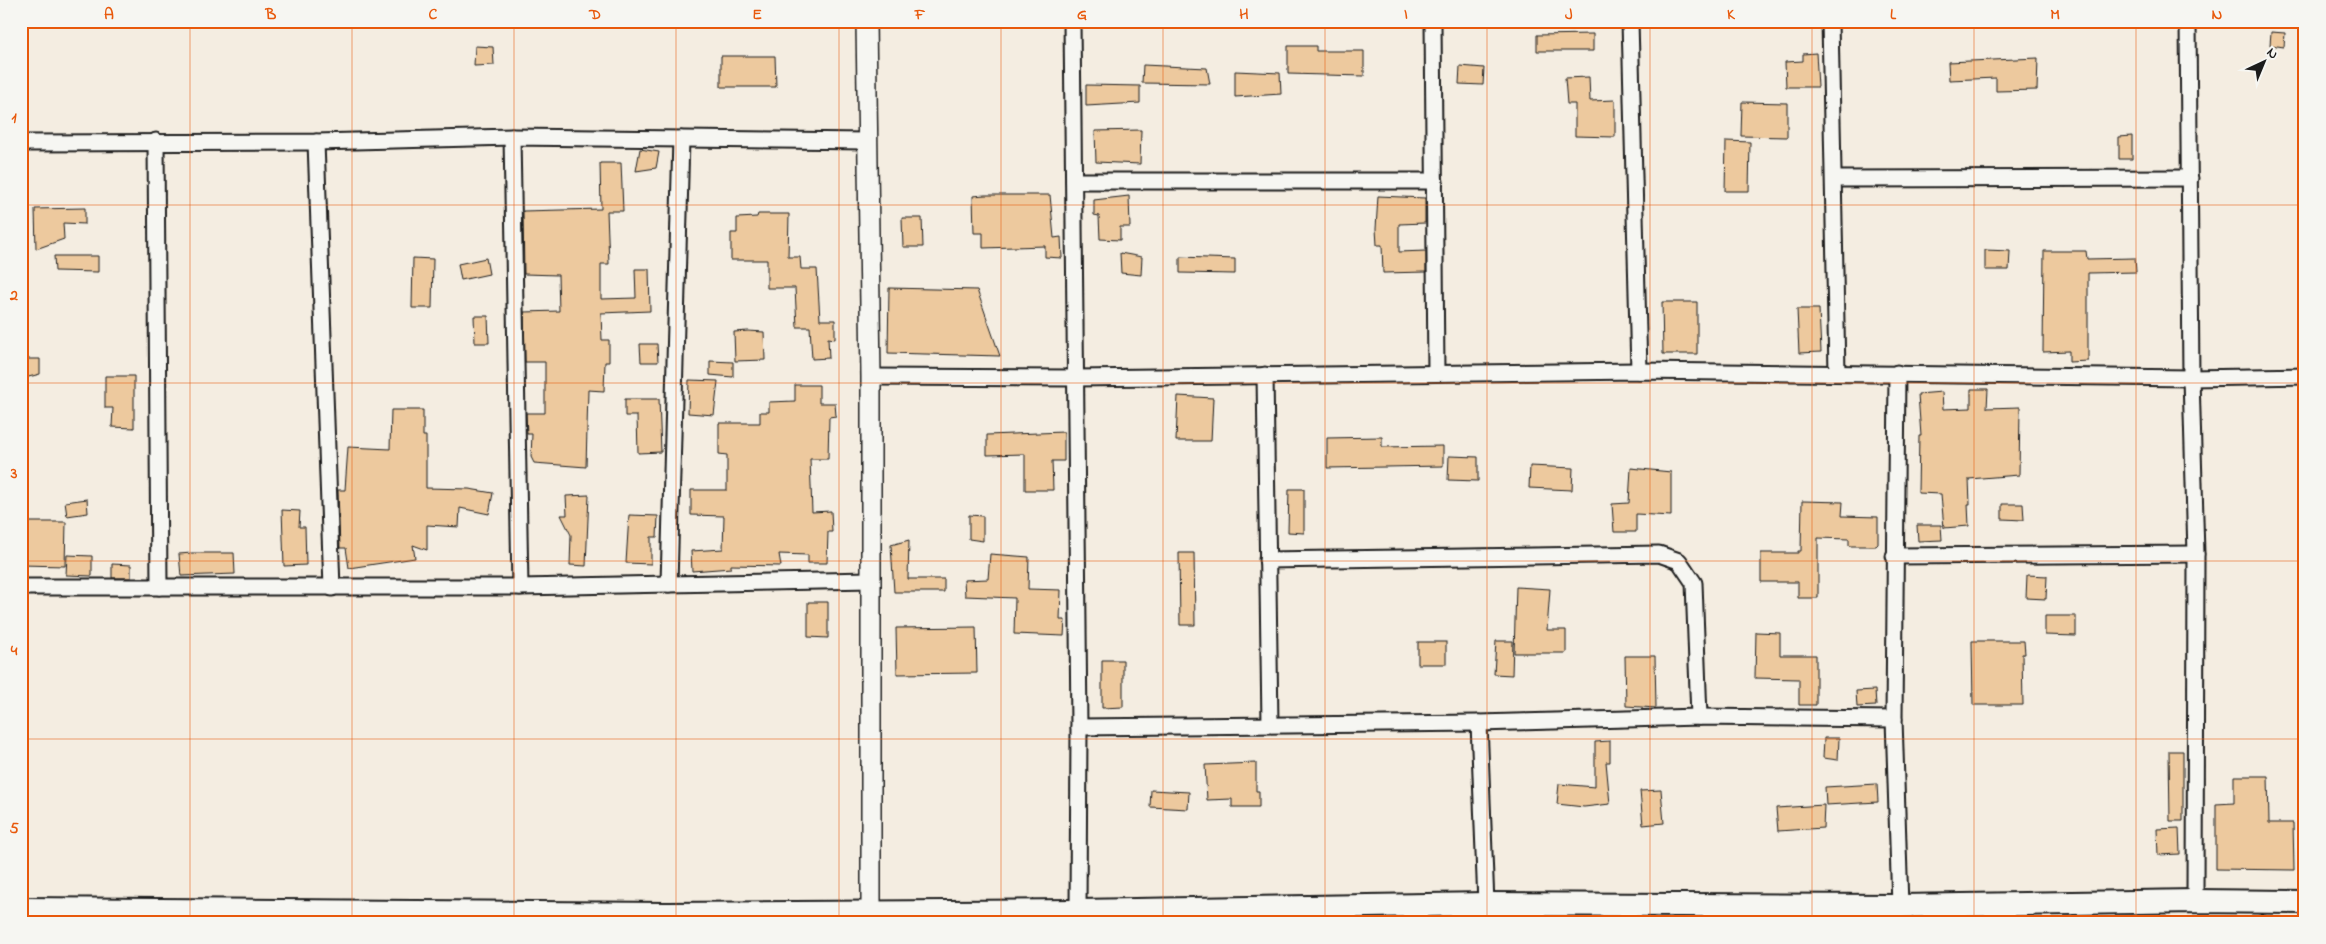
<svg xmlns="http://www.w3.org/2000/svg" width="2326" height="944" font-family="'Indie Flower',sans-serif">
<rect width="100%" height="100%" fill="#f4ede1"/>
<filter id="ink" filterUnits="userSpaceOnUse"><feTurbulence type="fractalNoise" baseFrequency=".02" numOctaves="2"/><feDisplacementMap in="SourceGraphic" scale="10" xChannelSelector="R" yChannelSelector="G"/><feConvolveMatrix kernelMatrix="1 2 1 2 8 2 1 2 1" color-interpolation-filters="sRGB"/></filter>
<g filter="url(#ink)">
<g fill="#edc99e" stroke="#1c1c1c">
<path d="M2271,32L2285,33L2284,47L2270,45Z"/>
<path d="M1593,34V51H1537V35Z"/>
<path d="M475,46L493,47L494,65L474,66Z"/>
<path d="M1288,46H1316V51H1364V76L1288,74Z"/>
<path d="M1816,53L1818,87H1786L1785,62L1803,61V54Z"/>
<path d="M721,56H775L776,87H721Z"/>
<path d="M2038,58L2037,90L1996,91V78L1949,80L1948,62Z"/>
<path d="M1143,65L1207,68L1210,84L1142,83Z"/>
<path d="M1460,66L1484,68L1483,85L1459,84Z"/>
<path d="M1235,71L1280,73L1281,94L1235,97Z"/>
<path d="M1589,77L1590,101L1615,100V137L1575,136V104H1567L1565,78Z"/>
<path d="M1086,85L1140,86V103L1086,106Z"/>
<path d="M1742,102L1787,103V137L1741,136Z"/>
<path d="M1141,130L1140,164L1096,162L1095,131Z"/>
<path d="M2132,136V159H2119V137Z"/>
<path d="M1726,141L1750,142L1749,191H1725Z"/>
<path d="M640,149L659,152L656,168L636,171Z"/>
<path d="M600,163H621L623,211H607L609,264H601V299L636,298L635,269H649L650,311L601,313L602,340H609V362H605L604,391L588,390L586,467L534,463L531,457L532,434H527L526,413H545V362H525L524,312L559,311L558,275L524,274L523,211L601,209Z"/>
<path d="M985,195H1050L1054,238L1061,237L1062,258L1045,257V246L983,248V233H974L973,196Z"/>
<path d="M1129,196L1130,227H1120V240L1100,239L1099,216L1094,215V200Z"/>
<path d="M1378,196L1425,198V223L1399,224V252L1426,251V272L1383,273L1382,245H1377L1376,229Z"/>
<path d="M85,208V224L63,223L64,239L36,249L35,209Z"/>
<path d="M758,214H789L788,257H800L801,269H817L820,320H835V339L828,338L829,358L812,359L810,327H797L795,288H767V260H731V233H737V218L757,217Z"/>
<path d="M902,218H922L923,247H903Z"/>
<path d="M1985,250L2010,251L2009,270H1985Z"/>
<path d="M2044,251H2086L2087,259L2135,258L2136,272L2088,273V361L2069,362V351L2043,352Z"/>
<path d="M1120,253L1142,257L1141,275L1121,273Z"/>
<path d="M54,256H98V272L55,271Z"/>
<path d="M1180,257L1235,259V274L1180,273Z"/>
<path d="M413,258L433,259L432,308H412Z"/>
<path d="M486,258L489,274L461,280L458,264Z"/>
<path d="M889,288L977,290L1000,356L888,353Z"/>
<path d="M1662,302H1697V354H1663Z"/>
<path d="M1797,309H1819L1821,352L1799,353Z"/>
<path d="M474,316H488L489,343H475Z"/>
<path d="M748,331L764,332L765,360L735,361L734,332Z"/>
<path d="M640,344H657L658,362H641Z"/>
<path d="M21,359H40V374L21,379Z"/>
<path d="M710,361L733,362V377L710,375Z"/>
<path d="M105,376H134V428L112,427L113,408H105Z"/>
<path d="M689,380L718,381L714,415L688,413Z"/>
<path d="M795,385H819V403H835L836,416L829,417L828,459H810L812,512L831,511L832,532H828L827,563H808V555L779,554L781,566L731,565V568L692,571L691,551L723,549L724,516L691,515V490H727V455L719,454V423H760V412H769V402L795,401Z"/>
<path d="M1971,389H1988L1987,408L2020,407L2019,475L1969,479L1970,504H1968L1969,526L1944,528L1941,494L1918,493L1919,436H1921L1918,394L1942,392L1943,409L1971,408Z"/>
<path d="M1178,396L1213,398L1211,441H1176Z"/>
<path d="M625,399H659L661,452L638,453L637,416H625Z"/>
<path d="M391,410H423V436H426V488L469,489L493,493L489,514L460,508L459,527L427,525V550L413,545L415,558L349,568L346,548H340L338,490H345L348,447L390,449Z"/>
<path d="M1064,432V461H1052L1053,490H1025V454L987,455V435Z"/>
<path d="M1382,437V447L1443,446V466L1327,468V438Z"/>
<path d="M1449,456L1478,457V481L1448,480Z"/>
<path d="M1530,466L1573,468L1572,490L1529,488Z"/>
<path d="M1631,468L1671,472V516L1636,514V532H1614L1612,504L1629,503Z"/>
<path d="M1289,489H1304V533L1288,532Z"/>
<path d="M589,495L586,566L570,565L571,535L561,515H567L566,496Z"/>
<path d="M87,499L88,513L67,516L65,502Z"/>
<path d="M1802,501L1843,502L1842,516L1878,517V544L1876,546H1849V539L1818,538V598H1798V582H1761V553H1798V551H1801Z"/>
<path d="M2002,504H2023L2024,520L2002,519Z"/>
<path d="M282,510L300,511L299,527H305L306,565L284,566Z"/>
<path d="M629,515L658,516L657,537H651V564L626,563Z"/>
<path d="M969,515L983,516V541L969,539Z"/>
<path d="M21,522H66L65,566L21,565Z"/>
<path d="M1917,525H1941L1942,540L1918,541Z"/>
<path d="M909,540L908,579H944V592H894L891,545Z"/>
<path d="M192,553H234L235,574L181,576L179,554Z"/>
<path d="M1179,553H1194L1195,625H1180Z"/>
<path d="M990,554L1029,557L1028,589L1061,590L1060,620H1065L1064,636L1014,634L1015,598L965,596L964,580L988,579Z"/>
<path d="M67,555L92,556V576L66,575Z"/>
<path d="M112,564L131,565V578H112Z"/>
<path d="M2027,575L2047,576L2046,599L2026,598Z"/>
<path d="M1516,587L1550,589L1547,630H1566V653H1514Z"/>
<path d="M808,602H828V638L808,637Z"/>
<path d="M2045,616H2076V636L2045,635Z"/>
<path d="M976,627L977,673L897,674L896,628Z"/>
<path d="M1756,632L1780,633V655H1816V705H1799V679L1755,678Z"/>
<path d="M1496,641H1513L1512,675L1494,674Z"/>
<path d="M1972,641H2024L2025,654H2022L2023,705H1973Z"/>
<rect x="1418" y="642" width="28" height="22"/>
<path d="M1625,656H1655L1656,708L1626,706Z"/>
<path d="M1102,660H1123V707L1102,708Z"/>
<path d="M1875,690L1876,706L1857,707L1856,691Z"/>
<path d="M1824,738H1839L1838,760L1823,758Z"/>
<path d="M1610,741V762H1606L1610,804L1584,807L1557,804L1559,784L1595,787V742Z"/>
<path d="M2169,751H2183V821H2170Z"/>
<path d="M1256,763V791H1259V807H1232V799L1207,800L1205,765Z"/>
<path d="M2234,776H2268L2269,823H2293L2294,870L2216,869V804L2234,803Z"/>
<path d="M1877,784L1878,802L1826,805L1825,787Z"/>
<path d="M1151,790L1189,792L1188,809L1150,807Z"/>
<path d="M1661,790L1664,823L1643,825L1640,791Z"/>
<path d="M1824,805L1823,828L1778,831L1776,808Z"/>
<path d="M2179,828L2180,854L2158,855L2157,829Z"/>
</g>
<g fill="none" stroke-linecap="round" stroke-linejoin="round">
<defs>
<g id="minor">
<path d="M1072,21L1079,727L1078,911"/>
<path d="M1433,21L1436,373"/>
<path d="M1630,21L1639,371"/>
<path d="M1830,21L1837,373"/>
<path d="M2188,21L2191,378L2196,554L2195,901"/>
<path d="M512,137L520,587"/>
<path d="M156,141L159,587"/>
<path d="M316,142L332,588"/>
<path d="M21,143L316,142L512,137L867,141"/>
<path d="M1835,179L2190,178"/>
<path d="M1074,181H1435"/>
<path d="M1897,373L1894,719L1900,906"/>
<path d="M1265,375L1270,724"/>
<path d="M871,377L1076,378L1639,371L2191,378L2305,376"/>
<path d="M1894,556L2196,554"/>
<path d="M1267,560L1659,554L1679,561L1694,583L1699,717"/>
<path d="M669,584L681,139"/>
<path d="M21,587H520L871,580"/>
<path d="M1479,723L1486,904"/>
<path d="M1079,727L1479,723L1699,717L1894,719"/>
<path d="M1765,905L1766,923"/>
</g>
<path id="tertiary" d="M866,21L871,377V923"/>
<path id="secondary" d="M21,909L667,914L1078,911L1486,904L1900,906L2195,901L2305,902"/>
</defs>
<use href="#minor" stroke="#1c1c1c" stroke-width="19"/>
<use href="#tertiary" stroke="#1c1c1c" stroke-width="22"/>
<use href="#secondary" stroke="#1c1c1c" stroke-width="26"/>
<use href="#minor" stroke="#f6f6f2" stroke-width="15"/>
<use href="#tertiary" stroke="#f6f6f2" stroke-width="19"/>
<use href="#secondary" stroke="#f6f6f2" stroke-width="22"/>
</g>
</g>
<path fill="none" stroke="#e8590c" stroke-width="1" stroke-opacity="0.55" d="M190,21V923M352,21V923M514,21V923M676,21V923M839,21V923M1001,21V923M1163,21V923M1325,21V923M1487,21V923M1650,21V923M1812,21V923M1974,21V923M2136,21V923M21,205H2305M21,383H2305M21,561H2305M21,739H2305"/>
<rect width="2326" height="944" fill="none" stroke="#f6f6f2" stroke-width="55"/>
<g transform="translate(2264 62) rotate(44)" stroke="#f6f6f2" stroke-width="4" paint-order="stroke">
<path d="M0-4L9 19L0 12L-9 19Z" fill="#1c1c1c"/>
<text y="-8" font-size="14" font-weight="bold" text-anchor="middle" fill="#1c1c1c">N</text>
</g>
<rect x="28" y="28" width="2270" height="888" fill="none" stroke="#e8590c" stroke-width="2"/>
<g font-size="16" text-anchor="middle" font-weight="bold" fill="#e8590c">
<text x="109" y="19">A</text>
<text x="271" y="19">B</text>
<text x="433" y="19">C</text>
<text x="595" y="19">D</text>
<text x="757" y="19">E</text>
<text x="920" y="19">F</text>
<text x="1082" y="19">G</text>
<text x="1244" y="19">H</text>
<text x="1406" y="19">I</text>
<text x="1569" y="19">J</text>
<text x="1731" y="19">K</text>
<text x="1893" y="19">L</text>
<text x="2055" y="19">M</text>
<text x="2217" y="19">N</text>
<text x="14" y="122">1</text>
<text x="14" y="300">2</text>
<text x="14" y="478">3</text>
<text x="14" y="655">4</text>
<text x="14" y="833">5</text>
</g>
</svg>
